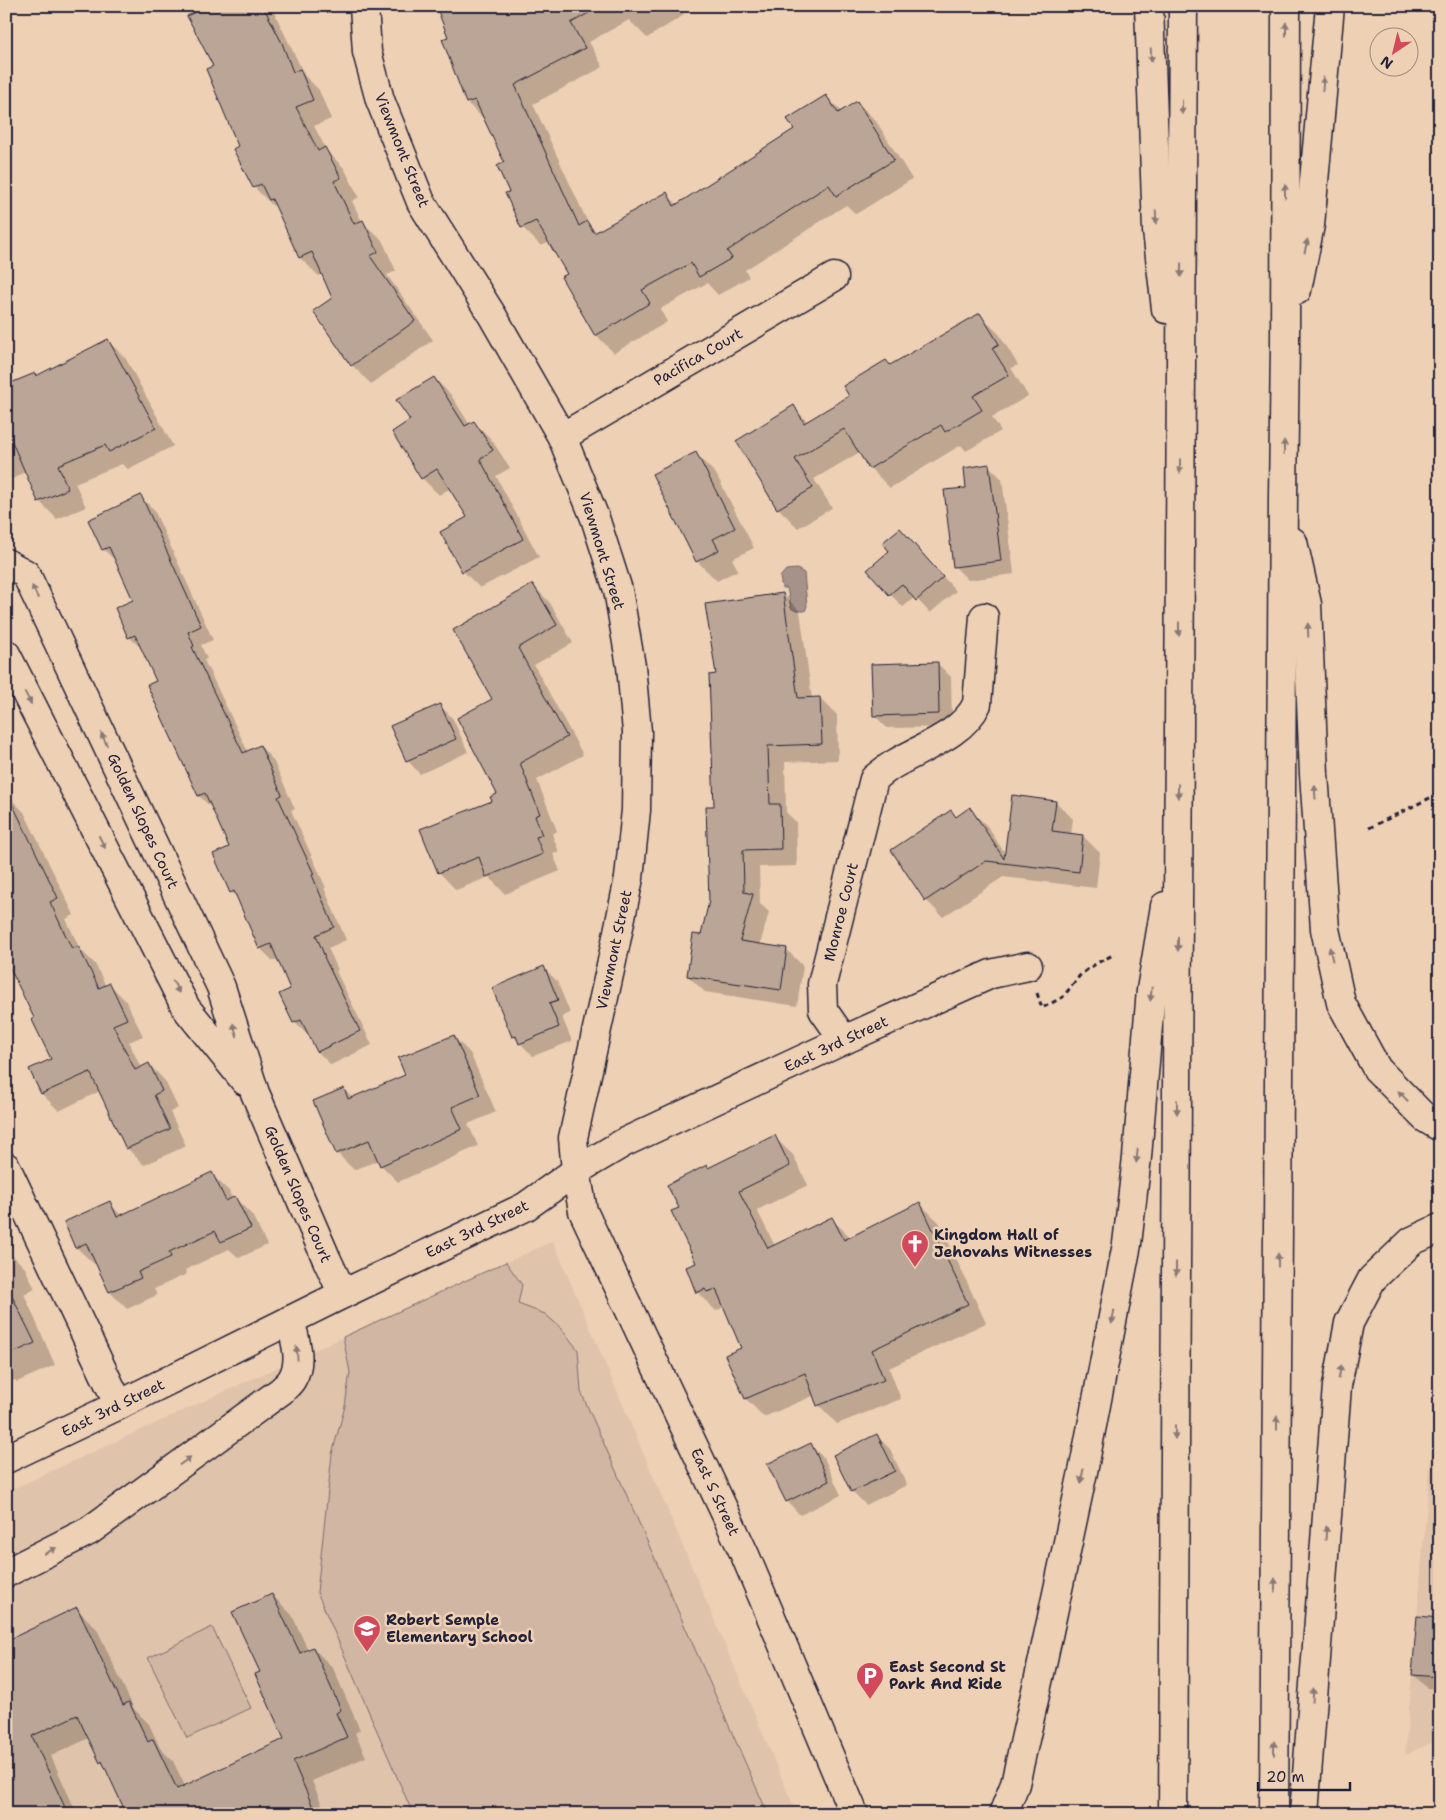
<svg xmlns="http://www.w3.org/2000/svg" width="1446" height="1820" font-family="'Shantell Sans',sans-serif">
<rect width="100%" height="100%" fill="#eed0b4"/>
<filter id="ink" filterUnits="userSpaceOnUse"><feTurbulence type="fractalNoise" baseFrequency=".02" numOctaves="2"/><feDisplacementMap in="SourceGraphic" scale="10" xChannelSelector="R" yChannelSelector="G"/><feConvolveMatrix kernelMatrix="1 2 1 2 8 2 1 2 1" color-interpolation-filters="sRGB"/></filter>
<g filter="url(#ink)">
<g fill="#dfc3ab">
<path d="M553,1241L797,1814H6V1492Z"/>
<path d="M1440,1411V1739L1405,1755L1435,1412Z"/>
</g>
<g fill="#d1b7a3" stroke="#7a6c6f">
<path d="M506,1262L522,1285L518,1304L545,1314L562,1329L578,1350L581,1392L768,1814H413L317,1592L332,1454L345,1406L350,1372L343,1337Z"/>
<path d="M212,1627L251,1708L187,1738L148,1658Z"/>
</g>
<path fill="#a69289" stroke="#71656a" d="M797,569L804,573L807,606L805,611H796L791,608L787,588H782L780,577L786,570Z"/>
<g fill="#0003">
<path d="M209,6H271L305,76L319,90L331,119L314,126L327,151L344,168L359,197L352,201L362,222L382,240L396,271L387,275L433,340L371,384L352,365L333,298L323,274L319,276L300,258L277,206L275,204L273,206L254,187L214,67Z"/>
<path d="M499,6H678L684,15L647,38L629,20L589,42L603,67L533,104L588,223L597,232L666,194L678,205L796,130L826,96L842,112L857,102L876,121L912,179L856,214L846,205L745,270L749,277L718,295L707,283L660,309L667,322L614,353L596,335L568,274L550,242L541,246L522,227L511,192L506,163L486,121L467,103Z"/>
<path d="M979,314L999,334L1018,365L1011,368L1028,396L992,417L1001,431L966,451L961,445L890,488L870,468L860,452L814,479L832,508L798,528L778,508L793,407L808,422L851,397L891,366Z"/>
<path d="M108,341L126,359L173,446L128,469L122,464L75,483L86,507L57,519L39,501L26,471L6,483V387L37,377Z"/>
<path d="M434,378L451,395L470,425L474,422L491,439L510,468L496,476L539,557L480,588L463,571L469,518L451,488L439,495L422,478L412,421Z"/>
<path d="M696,454L716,474L754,548L732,559L738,570L717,581L697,561Z"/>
<path d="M989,466L1002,479L1014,574L968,580L954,566L967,489Z"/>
<path d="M141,497L154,510L213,640L201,645L207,659L204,660L248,752L260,746L273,760L295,809L291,810L326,888H324L346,940L328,948L338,970L336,971L372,1045L331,1065L318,1052L309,1034L308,1035L294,1022L292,990L279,959L273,961L260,948L240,900L231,892L230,847L213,809L199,796L149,686L158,682L143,650L129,637L135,600L117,562L103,549Z"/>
<path d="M900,529L956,591L930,613L915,597L903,607L890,594L891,551Z"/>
<path d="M533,585L550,603L573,643L534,665L583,755L537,780L557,831L552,834L559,852L553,854L560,871L505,894L489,877L456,890L439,872L499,795L494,699Z"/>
<path d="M783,594L800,611L812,699L820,698L837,715L838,760L785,762L786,812L796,822L797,866L759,867L760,904L769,912L760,945L786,949L803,966L797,1006L705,992L688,976L701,937L710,901L715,807L717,675Z"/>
<path d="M937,663L951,677L952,727L887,728L874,715Z"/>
<path d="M440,705L453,719L468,752L420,774L407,760Z"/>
<path d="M6,788L12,800L24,812L74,915L66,919L80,949L95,964L106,986L109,984L126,1001L143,1036L129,1042L141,1068L149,1064L165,1081L178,1108L170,1112L186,1146L144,1165L127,1148L100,1091L59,1111L42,1094L31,1069L52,1059L36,1019L6,957Z"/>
<path d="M1056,802L1073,819L1071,835L1083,836L1100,853L1096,888L1003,877L943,917L926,900L893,851L951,812L957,818L970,809L987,826L1006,855Z"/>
<path d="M544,968L557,981L570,1013L562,1017L572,1041L533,1056L514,1037Z"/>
<path d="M453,1036L470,1053L496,1112L468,1124L478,1146L398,1182L381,1165L379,1160L354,1170L337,1153L343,1089L353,1098L406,1075Z"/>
<path d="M774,1137L793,1155L808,1185L757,1210L775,1246L832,1219L851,1238L920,1204L939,1222L986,1323L889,1368L901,1399L837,1424L819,1405L815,1395L764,1417L746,1399L743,1349L724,1307L716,1311L697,1292V1263L680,1208L709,1169Z"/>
<path d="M211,1174L229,1191L232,1199L235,1198L252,1215L267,1245L239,1258L229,1249L185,1270L187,1274L154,1289L157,1295L127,1309L110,1292L97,1263L94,1264L76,1247L109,1203L122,1216Z"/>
<path d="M6,1249L25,1268L35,1289L24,1294L55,1365L17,1382L15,1380L6,1384Z"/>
<path d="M877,1436L890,1449L907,1485L866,1505L852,1491Z"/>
<path d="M810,1445L824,1458L841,1495L800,1515L787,1501Z"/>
<path d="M272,1595L292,1615L308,1650L313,1648L333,1668L360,1730L355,1733L366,1757L312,1781L326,1814H128L106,1767L101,1762L89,1738L51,1756L77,1814H6V1642L77,1609L97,1629L134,1709L149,1724L160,1748L173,1761L185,1786L285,1740L261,1673Z"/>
<path d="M1440,1619V1689L1427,1688L1413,1674Z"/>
</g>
<g fill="#bba596" stroke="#22223b">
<path d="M207,6H263L282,43L293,72L300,69L313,100L296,107L318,151L325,147L341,178L334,181L354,224L363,220L378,252L370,256L415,321L351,366L313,311L332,298L312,252L299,258L272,199L269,200L261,184L253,188L233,149L238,146L206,69L213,66L187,16Z"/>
<path d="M436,6H601L571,23L585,48L515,85L579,226L587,221L594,233L667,192L674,206L794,129L787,119L826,95L838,113L857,101L894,160L836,196L829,185L727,251L732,258L699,277L691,263L642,290L650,303L595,336L561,277L567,274L536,221L521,228L505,193L509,192L497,166L504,162L475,100L466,103L442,39L448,37Z"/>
<path d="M980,313L999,344L992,348L1009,375L973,396L982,410L945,432L941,425L869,469L844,429L795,459L813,488L777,509L736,441L794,405L804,423L849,396L843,386L886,360L890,365Z"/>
<path d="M108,339L156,428L109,452L105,445L58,465L68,489L38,502L6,428V385L35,373L36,376Z"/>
<path d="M434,377L465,426L474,421L493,450L480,459L523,539L462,572L440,532L467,517L437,469L421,479L392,432L410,420L396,400Z"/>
<path d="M696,452L735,528L713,539L719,550L696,562L652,474Z"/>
<path d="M989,464L1001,561L953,567L944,490L966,488L964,468Z"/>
<path d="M141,495L201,626L188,632L194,646L192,647L243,753L260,745L282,795L278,797L314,874L312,875L334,927L316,935L325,957H324L360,1031L317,1052L301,1020L293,1023L279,994L290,989L271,944L259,949L234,891L230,893L213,854L229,847L205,793L198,796L147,685L156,681L135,635L128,638L115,608L133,600L109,547L102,550L88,520Z"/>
<path d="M900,528L943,577L916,601L902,584L889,595L867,570L889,551L882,543Z"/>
<path d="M533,584L557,625L518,648L567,737L520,763L540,814L535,816L542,835L536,837L543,854L486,877L479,857L438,873L420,829L492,801L490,797L497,794L457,718L492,699L453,630Z"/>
<path d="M783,593L798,698L820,697L822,744L768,746L770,804H780L781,849L743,850L744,892L753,894L740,941L787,948L781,990L687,976L693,934L701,935L709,901L706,806H714L709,675L716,674L705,604Z"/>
<path d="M938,662L939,714L873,716L871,664Z"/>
<path d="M440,704L456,739L406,761L390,726Z"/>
<path d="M6,791L58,898L50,902L72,949L78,946L99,988L110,983L127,1019L113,1025L135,1070L149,1063L162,1091L154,1095L170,1129L126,1149L90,1072L41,1094L29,1069L51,1059L32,1020L34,1018L6,960Z"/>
<path d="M1012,795L1056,801L1052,831L1083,835L1079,872L986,861L925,901L891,850L951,810L956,817L970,807L1004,859Z"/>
<path d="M544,966L558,1000L549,1003L559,1027L519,1044L516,1036L512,1037L492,988Z"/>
<path d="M454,1035L480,1095L452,1107L462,1129L380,1166L369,1140L336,1154L313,1101L344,1088L348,1099L405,1075L398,1058Z"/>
<path d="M775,1135L790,1166L739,1191L768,1248L832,1217L844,1240L920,1202L968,1304L872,1350L884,1380L817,1406L805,1373L745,1399L725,1355L741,1348L716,1289L707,1292L705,1289L696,1293L686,1267L696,1263L671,1211L679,1208L667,1185L707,1165L708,1168Z"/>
<path d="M212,1172L226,1201L235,1196L251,1228L221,1242L215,1231L169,1252L171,1257L138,1272L141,1278L109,1292L86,1243L75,1248L64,1222L110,1201L117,1217Z"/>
<path d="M6,1284L35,1343L6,1356Z"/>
<path d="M877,1434L895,1471L851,1492L833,1455Z"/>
<path d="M811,1443L829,1481L786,1502L767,1464Z"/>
<path d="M272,1594L300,1653L313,1647L341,1710L336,1713L347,1737L293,1761L316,1814H124L126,1813L102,1761L100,1763L77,1715L32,1736L68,1814H6V1641L77,1607L123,1705L129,1702L148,1742L153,1739L177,1789L284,1739L255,1674L260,1672L232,1612Z"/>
<path d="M1417,1616L1440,1618V1677L1412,1675Z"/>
</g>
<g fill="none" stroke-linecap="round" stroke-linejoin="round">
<defs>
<g id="minor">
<path d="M364,6L367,52L380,100L421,202L492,315L562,437L595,518L618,590L631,666L637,732L636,810L629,878L612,961L573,1138L576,1171L583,1211L745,1555L854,1814"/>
<path d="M562,437L834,277"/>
<path d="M6,563L26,574L221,987L255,1093L327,1260L343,1294"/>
<path d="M6,654L186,1008L245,1081"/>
<path d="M844,1040L823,1010L822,984L874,779C881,773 888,767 896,763C923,747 963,734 977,704L984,617"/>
<path d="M6,1167L119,1405"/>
<path d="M6,1459L119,1405L343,1294L525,1207L576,1171L625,1142L844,1040L991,974L1028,966"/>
<path d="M6,1573L89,1531L281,1391C285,1387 290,1383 292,1379C303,1361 295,1339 290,1320"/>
</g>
<g id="highway">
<path d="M1149,6L1157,231L1166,309"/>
<path d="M1297,290L1310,225L1330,6"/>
<path d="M1293,542L1307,604L1314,774L1325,929L1341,1003L1377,1069L1425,1118L1440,1127"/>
<path d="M1003,1814L1015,1784L1042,1664L1084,1467L1127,1244L1137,1157L1151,990L1165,906"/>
<path d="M1173,1814L1183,6"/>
<path d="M1274,1814L1283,496L1285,345L1286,6"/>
<path d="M1304,1814L1337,1386L1349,1323L1372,1279L1412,1241L1440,1228"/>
</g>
</defs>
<use href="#minor" stroke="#22223b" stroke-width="31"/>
<use href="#highway" stroke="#22223b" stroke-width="31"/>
<g stroke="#22223b" stroke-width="3" stroke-dasharray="5 4" stroke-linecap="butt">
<path d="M1369,828L1440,793"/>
<path d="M1037,993L1042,1008L1063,997L1081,974L1097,963L1115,954"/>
</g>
<use href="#minor" stroke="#eed0b4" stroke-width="28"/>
<use href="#highway" stroke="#eed0b4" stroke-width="28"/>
</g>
<defs><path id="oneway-solid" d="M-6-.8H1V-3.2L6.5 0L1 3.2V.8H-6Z" transform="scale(1.25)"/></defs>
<g fill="#887978">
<use href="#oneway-solid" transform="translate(1286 29) rotate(-90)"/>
<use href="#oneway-solid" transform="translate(1151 55) rotate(88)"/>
<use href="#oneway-solid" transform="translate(1323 84) rotate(-85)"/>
<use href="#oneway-solid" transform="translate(1182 107) rotate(90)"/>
<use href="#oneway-solid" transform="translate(1285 191) rotate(-90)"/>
<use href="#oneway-solid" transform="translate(1156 217) rotate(88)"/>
<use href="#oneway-solid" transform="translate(1306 246) rotate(-78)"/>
<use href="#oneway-solid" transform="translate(1181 270) rotate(91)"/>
<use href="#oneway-solid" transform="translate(1284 447) rotate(-89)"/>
<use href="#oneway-solid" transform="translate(1180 466) rotate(90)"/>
<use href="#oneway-solid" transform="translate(35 592) rotate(-115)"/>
<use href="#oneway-solid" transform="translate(1179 629) rotate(90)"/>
<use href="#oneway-solid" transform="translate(1308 630) rotate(-92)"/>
<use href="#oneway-solid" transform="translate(28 698) rotate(62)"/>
<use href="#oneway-solid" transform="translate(104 739) rotate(-115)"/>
<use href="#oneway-solid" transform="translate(1178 791) rotate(90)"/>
<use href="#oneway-solid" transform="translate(1315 792) rotate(-94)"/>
<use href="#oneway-solid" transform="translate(102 842) rotate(63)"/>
<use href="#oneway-solid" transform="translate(1178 944) rotate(90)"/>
<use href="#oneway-solid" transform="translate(1331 954) rotate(-102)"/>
<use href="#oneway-solid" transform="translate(176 987) rotate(63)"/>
<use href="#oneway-solid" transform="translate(1151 994) rotate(96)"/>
<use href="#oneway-solid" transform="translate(235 1030) rotate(-107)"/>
<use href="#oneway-solid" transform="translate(1403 1096) rotate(-134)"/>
<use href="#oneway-solid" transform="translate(1177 1107) rotate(90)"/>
<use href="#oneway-solid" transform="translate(1137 1156) rotate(96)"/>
<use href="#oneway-solid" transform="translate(1278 1260) rotate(-90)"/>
<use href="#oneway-solid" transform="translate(1176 1269) rotate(90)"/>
<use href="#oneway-solid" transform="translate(1113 1317) rotate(101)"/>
<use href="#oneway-solid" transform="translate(297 1353) rotate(-95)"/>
<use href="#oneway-solid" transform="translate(1340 1372) rotate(-79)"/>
<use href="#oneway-solid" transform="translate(1277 1423) rotate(-90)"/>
<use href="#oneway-solid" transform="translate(1175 1432) rotate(90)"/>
<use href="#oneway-solid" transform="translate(185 1461) rotate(-36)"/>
<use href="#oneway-solid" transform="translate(1082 1476) rotate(102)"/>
<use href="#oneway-solid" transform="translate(1326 1533) rotate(-86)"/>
<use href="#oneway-solid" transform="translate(50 1551) rotate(-27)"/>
<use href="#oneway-solid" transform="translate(1275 1585) rotate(-90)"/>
<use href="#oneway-solid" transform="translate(1313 1695) rotate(-86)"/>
<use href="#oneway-solid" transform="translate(1274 1748) rotate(-90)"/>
</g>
</g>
<defs>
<symbol id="church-pin" viewBox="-11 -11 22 30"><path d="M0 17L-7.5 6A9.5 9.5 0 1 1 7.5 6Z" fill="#d1495b" stroke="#eed0b4"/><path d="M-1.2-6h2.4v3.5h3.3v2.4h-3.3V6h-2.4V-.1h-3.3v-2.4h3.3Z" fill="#fff"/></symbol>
<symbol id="school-pin" viewBox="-11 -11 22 30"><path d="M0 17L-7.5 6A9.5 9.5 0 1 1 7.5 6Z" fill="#d1495b" stroke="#eed0b4"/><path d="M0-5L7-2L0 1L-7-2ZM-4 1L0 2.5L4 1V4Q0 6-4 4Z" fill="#fff"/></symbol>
<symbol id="parking-pin" viewBox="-11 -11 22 30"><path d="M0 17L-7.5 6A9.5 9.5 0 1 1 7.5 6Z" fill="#d1495b" stroke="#eed0b4"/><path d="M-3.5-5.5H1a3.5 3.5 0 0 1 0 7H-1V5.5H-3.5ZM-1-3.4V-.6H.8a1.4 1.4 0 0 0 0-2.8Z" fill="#fff"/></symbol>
</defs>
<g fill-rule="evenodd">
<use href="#church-pin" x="899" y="1228" width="32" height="43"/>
<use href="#school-pin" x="351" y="1613" width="32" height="43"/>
<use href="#parking-pin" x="854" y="1660" width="32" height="43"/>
</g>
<g text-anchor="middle" stroke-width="5" stroke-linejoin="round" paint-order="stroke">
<g font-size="15" fill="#22223b" stroke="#eed0b4">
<text transform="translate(402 150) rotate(68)" y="5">Viewmont Street</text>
<text transform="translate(698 357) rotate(-30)" y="5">Pacifica Court</text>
<text transform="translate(602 551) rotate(73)" y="5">Viewmont Street</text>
<text transform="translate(143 821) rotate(65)" y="5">Golden Slopes Court</text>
<text transform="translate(841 912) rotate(-76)" y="5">Monroe Court</text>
<text transform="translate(614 950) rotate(-78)" y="5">Viewmont Street</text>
<text transform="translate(836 1044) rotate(-25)" y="5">East 3rd Street</text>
<text transform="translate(298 1194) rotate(67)" y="5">Golden Slopes Court</text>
<text transform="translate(477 1229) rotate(-26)" y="5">East 3rd Street</text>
<text transform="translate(113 1408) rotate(-26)" y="5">East 3rd Street</text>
<text transform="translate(715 1492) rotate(65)" y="5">East S Street</text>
</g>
<g font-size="15" font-weight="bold" fill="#22223b" stroke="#eed0b4" text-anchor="start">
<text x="934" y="1240">Kingdom Hall of<tspan x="934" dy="17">Jehovahs Witnesses</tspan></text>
<text x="386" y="1625">Robert Semple<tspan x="386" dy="17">Elementary School</tspan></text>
<text x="889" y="1672">East Second St<tspan x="889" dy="17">Park And Ride</tspan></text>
</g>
</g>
<rect width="1446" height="1820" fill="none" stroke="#eed0b4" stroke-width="25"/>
<rect x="12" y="12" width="1421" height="1795" fill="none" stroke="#22223b" stroke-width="2" filter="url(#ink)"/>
<g transform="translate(1394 52) rotate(215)"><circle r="24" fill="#eed0b4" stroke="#9c8a84"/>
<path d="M0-4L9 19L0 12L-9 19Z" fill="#d1495b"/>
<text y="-8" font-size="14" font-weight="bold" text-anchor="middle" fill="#22223b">N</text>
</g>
<path d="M1258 1782v8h92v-8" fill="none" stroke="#22223b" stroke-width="2.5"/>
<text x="1266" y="1782" font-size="15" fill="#22223b" stroke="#eed0b4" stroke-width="4" paint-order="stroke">20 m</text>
</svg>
